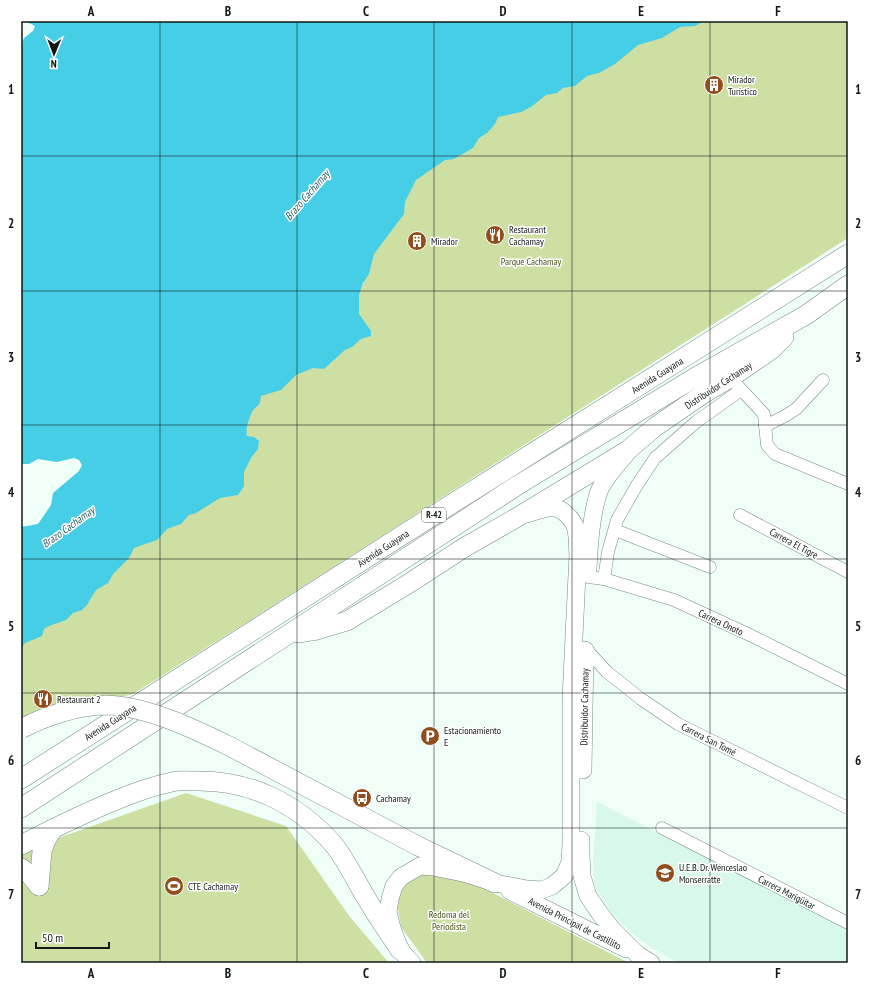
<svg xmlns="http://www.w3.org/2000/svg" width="869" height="984" font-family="'PT Sans Narrow',sans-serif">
<rect width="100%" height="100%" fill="#f0fef8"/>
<path fill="#d8f8ea" d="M597,802L848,928V963H680L650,947L631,932L613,915L602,899L594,884L593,862Z"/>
<g fill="#cedfa4">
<path d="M660,21H848V238L247,622L133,694L21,722V625L239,396L363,285L401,158Z"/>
<path d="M186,793L286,826L350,917L389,963H21V855L41,844Z"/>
<path d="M416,874L460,876L629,963H427L401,927L396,896Z"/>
</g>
<path fill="#47cee7" d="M25,21H704L695,26L680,27L662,38L638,45L615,64L599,73L587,76L575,86L563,88L557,93L546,95L531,107L521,112L498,117L495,124L487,133L479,138L473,148L454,159L445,160L416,180L405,202L404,214L374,254L369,274L363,283L359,295V314L371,331V336L361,339L352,347L345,350L324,369L313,368L296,375L281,390L261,396C260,408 257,404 252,412C249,418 245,431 247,436L254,437L259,441L258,449L251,458L244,472V486L238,495L220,498L196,513L189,515L181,524L167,529L157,540L134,548L129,558L113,574L108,583L96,590L87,605L82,610L73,613L66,620L49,626L44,629L42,636L25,643L21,649V527L38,524L51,505L53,493L79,471L82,465L79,460L74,458L57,462L38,459L29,464H21V45L24,38L33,31L35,26Z"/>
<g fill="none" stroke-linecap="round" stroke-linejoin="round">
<defs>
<g id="minor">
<path d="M736,384L764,414L767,445L775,454L848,484"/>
<path d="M765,426L785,416L796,409L823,380"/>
<path d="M740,515L848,572"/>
<path d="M615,530L710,567"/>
<path d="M588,577L604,579L674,600L752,636L848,684"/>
<path d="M604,579L608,552L617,520L637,485L655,458L696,422L741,390"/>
<path d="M585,648L607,672L641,699L678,724L848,808"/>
<path d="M662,828L848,923"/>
</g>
<g id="secondary">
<path d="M588,570C589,546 591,511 600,489C606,476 617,465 626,454"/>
<path d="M583,770L585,650"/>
<path d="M581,840V855L582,876L588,896L601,915L612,929L638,955L651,963"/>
<path d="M510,891L626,949"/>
<path d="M412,963L400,950L392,928L388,912L390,899L394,886L401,877L420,866L433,867L463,873L495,883L527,889L542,890L552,886L564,876L570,862L571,844V699L578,554C577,546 578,534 575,526C572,519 563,509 555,508C549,507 533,512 527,514"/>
</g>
<g id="primary">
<path d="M298,633L317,630L347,621L408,584L465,547L516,518L628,450L655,427L706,392L730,378L771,350L784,337"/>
<path d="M231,747L418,846L495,883"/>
<path d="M21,779L404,534L848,254"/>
<path d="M21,808L518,485L694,378L806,315L848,285"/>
<path d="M21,845C52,829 82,814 114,801C133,793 152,786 172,782C178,780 186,781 193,781C248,779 298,803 334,845C347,861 356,882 367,899C377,917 389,933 400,950"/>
<path d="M21,868L30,875L39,886"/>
<path d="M39,886L42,851L46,840L53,829"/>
</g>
</defs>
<use href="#minor" stroke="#758a81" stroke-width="13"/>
<use href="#secondary" stroke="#758a81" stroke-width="18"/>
<use href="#primary" stroke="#758a81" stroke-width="20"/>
<use href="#minor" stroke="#fff" stroke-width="12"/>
<use href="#secondary" stroke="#fff" stroke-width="17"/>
<use href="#primary" stroke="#fff" stroke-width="19"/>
<defs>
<path id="primary-bridge" d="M21,729C45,716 79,705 106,705C147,706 194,729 231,747"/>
</defs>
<use href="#primary-bridge" stroke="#758a81" stroke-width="20" stroke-linecap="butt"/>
<use href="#primary-bridge" stroke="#fff" stroke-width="19"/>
</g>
<path fill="none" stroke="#101814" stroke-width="1" stroke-opacity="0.55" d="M160,21V963M297,21V963M434,21V963M572,21V963M710,21V963M21,156H848M21,291H848M21,425H848M21,559H848M21,693H848M21,828H848"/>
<defs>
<symbol id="building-disc" viewBox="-11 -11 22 22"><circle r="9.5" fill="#914e1d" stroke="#fff"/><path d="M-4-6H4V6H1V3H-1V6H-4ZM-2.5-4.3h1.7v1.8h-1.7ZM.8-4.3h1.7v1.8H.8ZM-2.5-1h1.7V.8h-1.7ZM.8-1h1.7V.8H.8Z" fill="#fff"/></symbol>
<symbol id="restaurant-disc" viewBox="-11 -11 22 22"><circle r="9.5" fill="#914e1d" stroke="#fff"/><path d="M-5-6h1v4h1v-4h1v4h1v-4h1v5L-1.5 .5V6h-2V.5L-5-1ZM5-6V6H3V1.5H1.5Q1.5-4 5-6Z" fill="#fff"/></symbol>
<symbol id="parking-disc" viewBox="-11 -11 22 22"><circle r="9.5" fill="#914e1d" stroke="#fff"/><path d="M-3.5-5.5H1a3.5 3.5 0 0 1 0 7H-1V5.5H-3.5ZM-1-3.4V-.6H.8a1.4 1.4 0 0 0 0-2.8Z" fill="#fff"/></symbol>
<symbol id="bus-disc" viewBox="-11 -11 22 22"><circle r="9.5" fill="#914e1d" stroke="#fff"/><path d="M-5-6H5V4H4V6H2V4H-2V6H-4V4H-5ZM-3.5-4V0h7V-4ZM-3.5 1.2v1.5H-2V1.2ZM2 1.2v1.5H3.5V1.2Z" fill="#fff"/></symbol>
<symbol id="school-disc" viewBox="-11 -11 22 22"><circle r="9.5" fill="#914e1d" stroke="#fff"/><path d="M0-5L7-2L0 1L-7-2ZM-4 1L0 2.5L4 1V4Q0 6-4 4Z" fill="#fff"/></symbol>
<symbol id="stadium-disc" viewBox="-11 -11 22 22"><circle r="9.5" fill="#914e1d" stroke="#fff"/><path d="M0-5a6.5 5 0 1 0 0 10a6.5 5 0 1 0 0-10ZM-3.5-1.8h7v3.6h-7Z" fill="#fff"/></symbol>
</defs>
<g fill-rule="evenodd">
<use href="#building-disc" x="703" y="74" width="22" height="22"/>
<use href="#restaurant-disc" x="484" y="224" width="22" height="22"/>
<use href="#building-disc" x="406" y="230" width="22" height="22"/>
<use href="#restaurant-disc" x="32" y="688" width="22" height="22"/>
<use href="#parking-disc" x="419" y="725" width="22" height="22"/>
<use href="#bus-disc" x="351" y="787" width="22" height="22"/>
<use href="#school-disc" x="654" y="862" width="22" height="22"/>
<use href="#stadium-disc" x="163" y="875" width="22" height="22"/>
</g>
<g text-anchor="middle" stroke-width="3" stroke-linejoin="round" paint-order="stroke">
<rect fill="#fff" stroke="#585d5a" stroke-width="1" x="422" y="508" width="24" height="14" rx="3"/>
<g font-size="9" font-weight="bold" fill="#101814">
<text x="434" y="518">R-42</text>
</g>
<g font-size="10" fill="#101814" stroke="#fff" text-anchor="start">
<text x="728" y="83">Mirador<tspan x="728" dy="12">Turístico</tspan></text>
<text x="509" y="233">Restaurant<tspan x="509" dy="12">Cachamay</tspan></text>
<text x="431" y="245">Mirador</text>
<text x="57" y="703">Restaurant 2</text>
<text x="444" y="734">Estacionamiento<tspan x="444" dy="12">E</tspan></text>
<text x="376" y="802">Cachamay</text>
<text x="679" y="871">U.E.B. Dr. Wenceslao<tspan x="679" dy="12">Monserratte</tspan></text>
<text x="188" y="890">CTE Cachamay</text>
</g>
<g font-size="10" fill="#475616" stroke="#fff">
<text x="531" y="265">Parque Cachamay</text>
<text x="449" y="918">Redoma del<tspan x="449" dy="12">Periodista</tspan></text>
</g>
<g font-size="10" fill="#101814" stroke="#fff">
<text transform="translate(657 375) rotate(-32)" y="4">Avenida Guayana</text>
<text transform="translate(718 385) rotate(-33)" y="4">Distribuidor Cachamay</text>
<text transform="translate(794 543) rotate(28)" y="4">Carrera El Tigre</text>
<text transform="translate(383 548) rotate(-33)" y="4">Avenida Guayana</text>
<text transform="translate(721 622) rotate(25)" y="4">Carrera Onoto</text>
<text transform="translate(584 707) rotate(-89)" y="4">Distribuidor Cachamay</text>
<text transform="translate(110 722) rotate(-32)" y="4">Avenida Guayana</text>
<text transform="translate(709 739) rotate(27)" y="4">Carrera San Tomé</text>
<text transform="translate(787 892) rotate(27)" y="4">Carrera Marigüitar</text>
<text transform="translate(575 923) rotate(27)" y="4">Avenida Principal de Castillito</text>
</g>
<g font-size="11" font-style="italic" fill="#295f6a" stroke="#fff">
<text transform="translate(307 195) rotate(-49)" y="4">Brazo Cachamay</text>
<text transform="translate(68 527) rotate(-36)" y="4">Brazo Cachamay</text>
</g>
</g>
<rect width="869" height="984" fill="none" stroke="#ffffff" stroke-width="44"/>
<g transform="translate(54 54) rotate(181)" stroke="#ffffff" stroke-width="3" paint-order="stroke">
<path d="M0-3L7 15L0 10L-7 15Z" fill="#101814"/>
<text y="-6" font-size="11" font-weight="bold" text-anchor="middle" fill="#101814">N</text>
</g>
<path d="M36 942v6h73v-6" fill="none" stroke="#101814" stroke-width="2"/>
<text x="42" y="942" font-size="12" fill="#101814" stroke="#ffffff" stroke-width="3" paint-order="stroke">50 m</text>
<rect x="22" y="22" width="825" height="940" fill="none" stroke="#101814" stroke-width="1.5"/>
<g font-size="13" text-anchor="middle" font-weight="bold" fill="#101814">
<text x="91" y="16">A</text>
<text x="228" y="16">B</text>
<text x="366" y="16">C</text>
<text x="503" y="16">D</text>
<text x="641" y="16">E</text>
<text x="778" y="16">F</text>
<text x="11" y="94">1</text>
<text x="858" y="94">1</text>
<text x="11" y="228">2</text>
<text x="858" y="228">2</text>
<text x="11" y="362">3</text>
<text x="858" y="362">3</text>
<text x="11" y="497">4</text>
<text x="858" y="497">4</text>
<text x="11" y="631">5</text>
<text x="858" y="631">5</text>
<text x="11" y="765">6</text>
<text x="858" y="765">6</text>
<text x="11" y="899">7</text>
<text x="858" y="899">7</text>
<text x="91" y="978">A</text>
<text x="228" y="978">B</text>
<text x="366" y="978">C</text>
<text x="503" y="978">D</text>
<text x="641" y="978">E</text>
<text x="778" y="978">F</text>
</g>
</svg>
